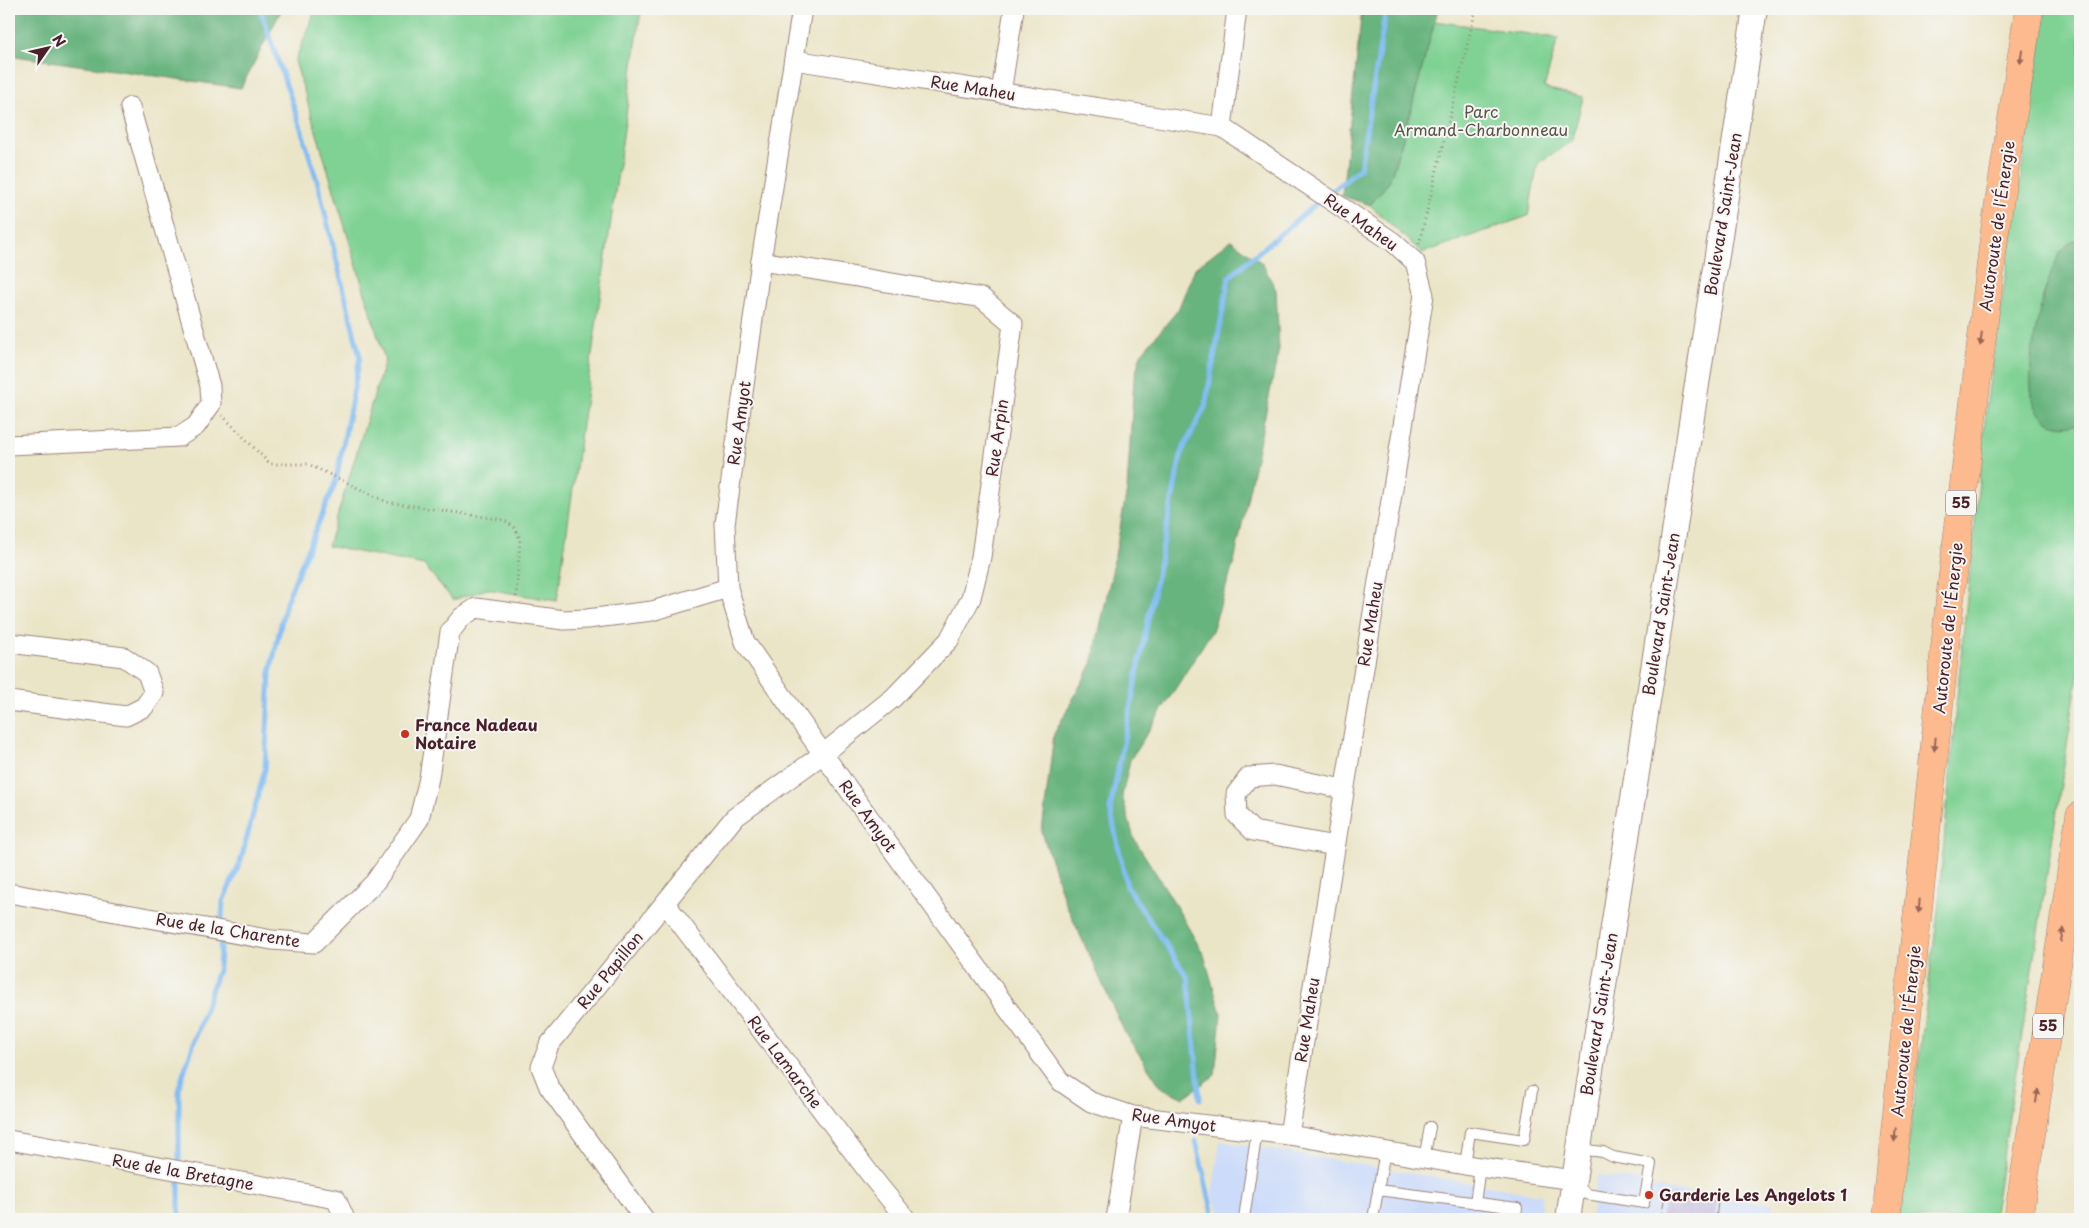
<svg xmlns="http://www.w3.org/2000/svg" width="2089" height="1228" font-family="'Playpen Sans',sans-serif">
<rect width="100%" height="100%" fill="#f6f6f2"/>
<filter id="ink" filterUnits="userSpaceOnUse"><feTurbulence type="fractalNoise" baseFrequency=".02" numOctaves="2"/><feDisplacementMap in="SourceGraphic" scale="10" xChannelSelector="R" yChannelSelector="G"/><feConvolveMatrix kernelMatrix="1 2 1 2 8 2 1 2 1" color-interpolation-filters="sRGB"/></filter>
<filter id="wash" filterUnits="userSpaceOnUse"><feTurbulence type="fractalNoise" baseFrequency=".0096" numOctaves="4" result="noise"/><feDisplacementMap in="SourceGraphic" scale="20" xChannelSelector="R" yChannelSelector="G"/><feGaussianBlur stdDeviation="1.12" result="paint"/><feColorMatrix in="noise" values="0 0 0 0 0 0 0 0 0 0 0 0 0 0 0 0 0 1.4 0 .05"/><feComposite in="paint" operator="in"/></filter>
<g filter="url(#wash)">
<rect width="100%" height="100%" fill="#ebe5c7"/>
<g fill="#ccdbfa">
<path d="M1220,1141L1542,1195L1540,1219H1222L1212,1194Z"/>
<path d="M1597,1175L1639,1181L1656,1188L1773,1204L1771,1219H1590Z"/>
</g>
<g fill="#80d294" stroke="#657860">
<path d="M316,9H641L557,601L487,589L453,600L424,565L328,546L385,360L295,61Z"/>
<path d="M2046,9H2080V238L2068,244L2060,253L2042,298L2049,422C2060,426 2069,427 2080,422V663L1993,1219H1899L1938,910L1955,716L1988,392Z"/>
<path d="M1434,21L1558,38L1544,88L1583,97L1572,141L1538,163L1528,216L1422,253L1370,205L1389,182L1405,132Z"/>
</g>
<g fill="#68b47e" stroke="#596a54">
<path d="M9,9H282L241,88L14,56L9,62Z"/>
<path d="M1362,9H1438L1405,132L1389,182L1370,205L1342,196Z"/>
<path d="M2080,238V422C2072,426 2063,427 2054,424C2045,421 2037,412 2034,403C2022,372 2043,282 2060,254C2065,246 2072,242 2080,238Z"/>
<path d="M1231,240L1262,263L1276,290L1279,349L1234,562L1212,631L1130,760L1122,796L1134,839L1169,894L1204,955L1221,1014L1215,1075L1183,1098L1161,1087L1125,1033L1065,902L1042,832L1054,734L1092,664L1112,572L1127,490L1134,380L1141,354L1178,310L1195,268Z"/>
</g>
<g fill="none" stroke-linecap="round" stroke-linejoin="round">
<g stroke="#83bdf4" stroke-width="5">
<path d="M1329,194L1360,168L1386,9"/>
<path d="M1200,1099L1188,978L1127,887L1110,809L1182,451L1205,407L1229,277L1322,199"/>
<path d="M1196,1141L1214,1219"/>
<path d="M179,1166V1087L219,967L223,901L240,863L265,769L270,673L286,602L336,481L360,357L318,184L300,125L260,9"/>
<path d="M179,1175V1219"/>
</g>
</g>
<g id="blocks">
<path fill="#b4abd7" d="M1665,1194L1718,1202L1716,1219H1661Z"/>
</g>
</g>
<g filter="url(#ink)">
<use href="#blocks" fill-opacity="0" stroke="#9a8279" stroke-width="1"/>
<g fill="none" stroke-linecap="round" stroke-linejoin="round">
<defs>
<g id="service">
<path d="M1424,1159L1430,1127"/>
<path d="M1465,1165L1470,1132L1524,1140L1532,1091"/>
<path d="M1575,1182L1586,1194L1644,1203L1651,1164L1613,1157L1603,1152L1578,1149"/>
<path d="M1378,1190L1517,1208L1515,1219"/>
<path d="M1475,1203L1480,1167"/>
<path d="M1244,1218L1257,1131"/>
<path d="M1373,1219L1385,1151"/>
</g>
<g id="minor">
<path d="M802,9L761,261L725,524L728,588L745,642L823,754L1060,1081L1091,1102L1133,1116L1289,1135L1465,1165L1574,1180"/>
<path d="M794,60L1222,127L1393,242L1415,262L1424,295L1289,1135"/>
<path d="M1001,93L1014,9"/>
<path d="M1222,127L1237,9"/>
<path d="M9,445L179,437L196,426L211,404L210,386L130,107"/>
<path d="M9,643L124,657L147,673L154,693L144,707L126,716L9,701"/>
<path d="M1335,846L1253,831L1237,815L1236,794L1249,777L1275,775L1343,789"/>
<path d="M9,893L272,940L314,943L375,882L419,819L429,778L450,632L462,617L476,608L564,620L587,619L652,611L728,588"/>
<path d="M665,903L876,1182L906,1219"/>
<path d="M9,1140L336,1199L345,1219"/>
<path d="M644,1219L549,1087L541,1067L549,1045L734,818L823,754L893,698L949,640L971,598L981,557L1013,324L982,298L761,261"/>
<path d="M1116,1219L1133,1116"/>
</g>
<path id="tertiary" d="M1568,1219L1755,9"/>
<g id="motorway">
<path d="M1886,1219L1950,599L1995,230L2029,9"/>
<path d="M2018,1219L2080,816"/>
</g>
</defs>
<use href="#service" stroke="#9a8279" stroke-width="12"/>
<use href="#minor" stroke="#9a8279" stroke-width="21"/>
<use href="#tertiary" stroke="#9a8279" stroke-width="26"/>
<use href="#motorway" stroke="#9a8279" stroke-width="29"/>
<g stroke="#9a8279" stroke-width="3" stroke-dasharray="1 4" stroke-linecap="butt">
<path d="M1419,244L1476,9"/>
<path d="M222,415L270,464H308L387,502L504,520L515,528L520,539L516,597"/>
</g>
<use href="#service" stroke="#fff" stroke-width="10"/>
<use href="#minor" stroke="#fff" stroke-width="19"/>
<use href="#tertiary" stroke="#fff" stroke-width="24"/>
<use href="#motorway" stroke="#fcba8e" stroke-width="28"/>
</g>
<defs><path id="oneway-solid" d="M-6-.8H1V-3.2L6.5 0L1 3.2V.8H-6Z" transform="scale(1.25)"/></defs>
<g fill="#9a6558">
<use href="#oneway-solid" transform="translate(2021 57) rotate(99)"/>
<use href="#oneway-solid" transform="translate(1981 339) rotate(97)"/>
<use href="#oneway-solid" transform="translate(1935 744) rotate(96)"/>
<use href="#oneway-solid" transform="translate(1919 906) rotate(96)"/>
<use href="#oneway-solid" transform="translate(2062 935) rotate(-81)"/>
<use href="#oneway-solid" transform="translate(2037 1096) rotate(-81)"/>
<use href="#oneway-solid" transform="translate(1895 1135) rotate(96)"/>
</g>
</g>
<g fill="#c8321e" stroke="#f6f6f2" stroke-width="2">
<circle cx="405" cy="734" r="5"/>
<circle cx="1649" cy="1195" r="5"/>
</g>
<g text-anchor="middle" stroke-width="4" stroke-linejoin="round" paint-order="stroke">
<g fill="#f6f6f2" stroke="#7e6067" stroke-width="1">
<rect x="1946" y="490.5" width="30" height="25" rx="4"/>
<rect x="2033" y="1013.5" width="30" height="25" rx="4"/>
</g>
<g font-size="15" font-weight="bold" fill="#4a1f2b">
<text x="1961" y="508">55</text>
<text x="2048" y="1031">55</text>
</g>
<g font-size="16" fill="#4a1f2b" stroke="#f6f6f2">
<text transform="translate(973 88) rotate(9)" y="6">Rue Maheu</text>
<text transform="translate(1723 214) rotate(-81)" y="6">Boulevard Saint-Jean</text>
<text transform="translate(1361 222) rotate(35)" y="6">Rue Maheu</text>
<text transform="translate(1997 226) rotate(-82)" y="6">Autoroute de l'Énergie</text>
<text transform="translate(739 423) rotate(-82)" y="6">Rue Amyot</text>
<text transform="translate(997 438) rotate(-82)" y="6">Rue Arpin</text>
<text transform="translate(1661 614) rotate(-81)" y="6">Boulevard Saint-Jean</text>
<text transform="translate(1370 624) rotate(-81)" y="6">Rue Maheu</text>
<text transform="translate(1948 628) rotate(-84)" y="6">Autoroute de l'Énergie</text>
<text transform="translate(868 816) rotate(54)" y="6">Rue Amyot</text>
<text transform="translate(228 930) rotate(9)" y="6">Rue de la Charente</text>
<text transform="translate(610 970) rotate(-51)" y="6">Rue Papillon</text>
<text transform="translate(1599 1014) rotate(-81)" y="6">Boulevard Saint-Jean</text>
<text transform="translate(1307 1020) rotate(-81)" y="6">Rue Maheu</text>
<text transform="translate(1906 1031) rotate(-84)" y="6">Autoroute de l'Énergie</text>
<text transform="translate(785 1062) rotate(53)" y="6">Rue Lamarche</text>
<text transform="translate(1174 1120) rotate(8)" y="6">Rue Amyot</text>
<text transform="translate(183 1172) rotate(10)" y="6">Rue de la Bretagne</text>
</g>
<g font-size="16" fill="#5a554a" stroke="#f6f6f2">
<text x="1481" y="118">Parc<tspan x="1481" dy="18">Armand-Charbonneau</tspan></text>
</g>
<g font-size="16" font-weight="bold" fill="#4a1f2b" stroke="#f6f6f2" text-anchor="start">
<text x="415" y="731">France Nadeau<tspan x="415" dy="18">Notaire</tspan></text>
<text x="1659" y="1201">Garderie Les Angelots 1</text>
</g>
</g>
<rect width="2089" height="1228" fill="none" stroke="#f6f6f2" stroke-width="30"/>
<g transform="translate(48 48) rotate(56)" stroke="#f6f6f2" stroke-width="4" paint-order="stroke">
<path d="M0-4L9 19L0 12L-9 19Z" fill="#4a1f2b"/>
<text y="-8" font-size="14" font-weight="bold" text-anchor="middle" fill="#4a1f2b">N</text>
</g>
</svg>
